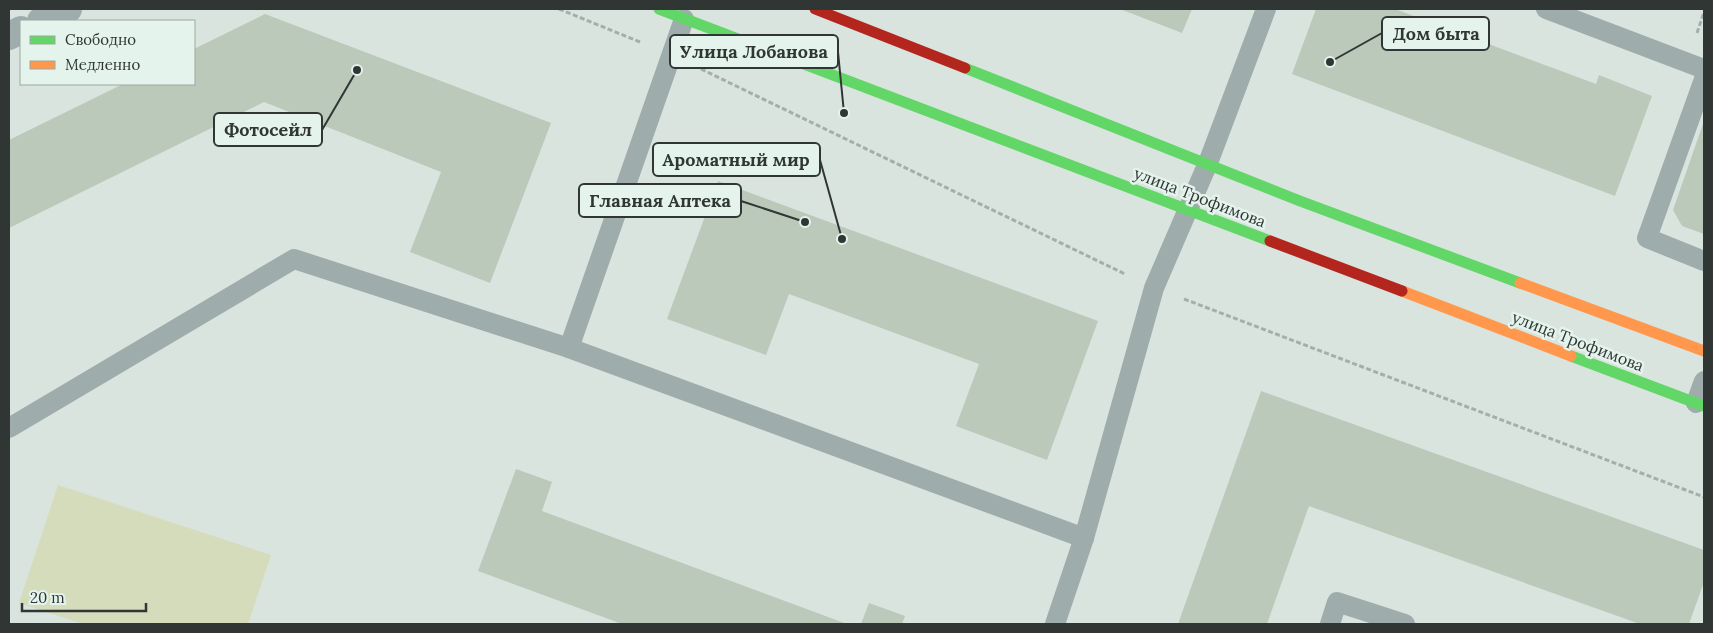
<svg xmlns="http://www.w3.org/2000/svg" width="1713" height="633" font-family="Lora,serif">
<rect width="100%" height="100%" fill="#dae4df"/>
<path fill="#d4dcbb" d="M58,485L271,555L248,624H83L19,603Z"/>
<g fill="#bac9ba">
<path d="M1120,9H1192L1182,33Z"/>
<path d="M1316,9H1395L1596,84L1599,75L1652,96L1615,196L1292,74Z"/>
<path d="M265,14L551,123L490,283L410,252L441,172L264,102L9,228V140L123,84H194V49Z"/>
<path d="M1704,121V234L1682,226L1673,210Z"/>
<path d="M718,181L1098,321L1047,460L956,426L979,364L789,294L766,355L667,319Z"/>
<path d="M1261,391L1704,550V582L1689,624H1640L1309,506L1267,624H1178Z"/>
<path d="M516,469L552,482L542,511L847,624H622L478,571Z"/>
<path d="M869,603L905,616L902,624H861Z"/>
</g>
<g fill="none" stroke-linecap="round" stroke-linejoin="round">
<g stroke="#a3aead" stroke-width="3" stroke-dasharray="5 2.5" stroke-linecap="butt">
<path d="M559,9L640,42"/>
<path d="M1697,33L1704,12"/>
<path d="M701,69L1125,274"/>
<path d="M1184,299L1704,497"/>
</g>
<g stroke="#9eacab" stroke-width="20">
<path d="M1546,9L1704,69"/>
<path d="M1704,79L1647,238L1704,261"/>
<path d="M569,348L1084,538"/>
<path d="M1696,403L1704,381"/>
<path d="M9,428L294,259L569,348L684,19"/>
<path d="M1055,624L1084,538L1154,288L1208,163L1266,9"/>
<path d="M1330,624L1337,602L1405,624"/>
</g>
<g stroke="#9eacab" stroke-width="28">
<path d="M41,21L68,9"/>
<path d="M9,36L21,30"/>
</g>
<g stroke="#63d668" stroke-width="11">
<path d="M659,9L1270,241"/>
<path d="M965,68L1300,201L1520,283"/>
<path d="M1571,356L1704,406"/>
</g>
<g stroke="#ff974d" stroke-width="11">
<path d="M1520,283L1704,351"/>
<path d="M1402,291L1571,356"/>
</g>
<g stroke="#b3261e" stroke-width="11">
<path d="M815,9L965,68"/>
<path d="M1270,241L1402,291"/>
</g>
</g>
<g text-anchor="middle" stroke-width="5" stroke-linejoin="round" paint-order="stroke">
<g font-size="16" fill="#303634" stroke="#e4f4ed">
<text transform="translate(1200 197) rotate(21)" y="6">улица Трофимова</text>
<text transform="translate(1578 341) rotate(21)" y="6">улица Трофимова</text>
</g>
</g>
<path fill="none" stroke="#303634" stroke-width="2" d="M1330 62L1382 33M844 113L838 52M357 70L322 130M842 239L820 160M805 222L741 201"/>
<g fill="#303634" stroke="#e4f4ed" stroke-width="2">
<circle cx="1330" cy="62" r="5"/>
<circle cx="844" cy="113" r="5"/>
<circle cx="357" cy="70" r="5"/>
<circle cx="842" cy="239" r="5"/>
<circle cx="805" cy="222" r="5"/>
</g>
<g fill="#e4f4ed" stroke="#303634" stroke-width="2">
<rect x="1382" y="17" width="107" height="33" rx="5"/>
<rect x="670" y="35" width="168" height="33" rx="5"/>
<rect x="214" y="113" width="108" height="33" rx="5"/>
<rect x="653" y="143" width="167" height="33" rx="5"/>
<rect x="579" y="184" width="162" height="33" rx="5"/>
</g>
<g font-size="18" text-anchor="middle" font-weight="bold" fill="#303634">
<text x="1436" y="40">Дом быта</text>
<text x="754" y="58">Улица Лобанова</text>
<text x="268" y="136">Фотосейл</text>
<text x="736" y="166">Ароматный мир</text>
<text x="660" y="207">Главная Аптека</text>
</g>
<rect width="1713" height="633" fill="none" stroke="#303634" stroke-width="20"/>
<rect x="20" y="20" width="175" height="65" fill="#e4f4ed" stroke="#9ca8a3"/>
<rect x="30" y="36" width="25" height="8" fill="#63d668" stroke="#9ca8a3"/>
<text x="65" y="45" font-size="15" fill="#303634">Свободно</text>
<rect x="30" y="61" width="25" height="8" fill="#ff974d" stroke="#9ca8a3"/>
<text x="65" y="70" font-size="15" fill="#303634">Медленно</text>
<path d="M22 603v8h124v-8" fill="none" stroke="#303634" stroke-width="2.5"/>
<text x="30" y="603" font-size="15" fill="#303634" stroke="#e4f4ed" stroke-width="4" paint-order="stroke">20 m</text>
</svg>
